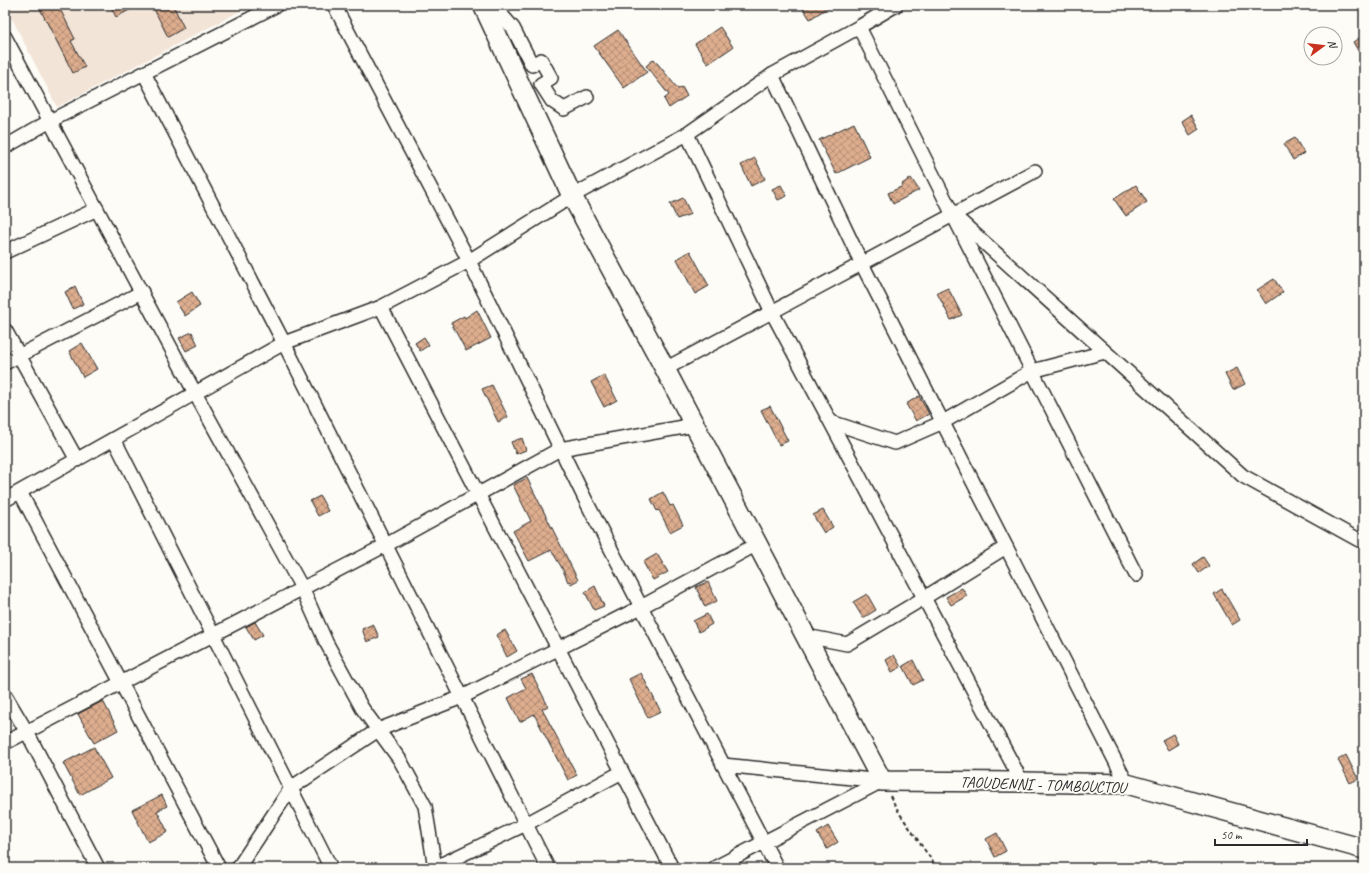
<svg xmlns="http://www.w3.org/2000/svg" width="1369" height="873" font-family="Caveat,sans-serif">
<defs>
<pattern id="building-cross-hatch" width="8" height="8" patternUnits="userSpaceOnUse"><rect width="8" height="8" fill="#ddad8e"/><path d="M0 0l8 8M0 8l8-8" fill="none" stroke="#b38d74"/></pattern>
</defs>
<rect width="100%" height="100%" fill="#fdfcf7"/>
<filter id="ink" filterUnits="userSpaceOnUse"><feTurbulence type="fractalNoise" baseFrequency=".025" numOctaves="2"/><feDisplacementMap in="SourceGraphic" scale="8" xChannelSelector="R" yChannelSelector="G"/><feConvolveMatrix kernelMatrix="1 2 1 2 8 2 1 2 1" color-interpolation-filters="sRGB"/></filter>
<g filter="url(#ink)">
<path fill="#f3e4d8" d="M5,5H252L57,107Z"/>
<g fill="url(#building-cross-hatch)" stroke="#2b2b2b">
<path d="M38,5H58L75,39L71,41L85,67L73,73Z"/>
<path d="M110,5H139L116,17Z"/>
<path d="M152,5H173L184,28L168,37Z"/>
<path d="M801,5H832L810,19Z"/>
<path d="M720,27L733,47L708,64L695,44Z"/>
<path d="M618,30L647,72L624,88L594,46Z"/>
<path d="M1364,35V61L1353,42Z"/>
<path d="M654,59L678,89L682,87L687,96L669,108L664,99L669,95L646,66Z"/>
<path d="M1191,115L1199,129L1190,135L1182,121Z"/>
<path d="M854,123L870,157L836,174L819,140Z"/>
<path d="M1295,138L1304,153L1293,160L1284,144Z"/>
<path d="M755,158L765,179L751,186L741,165Z"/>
<path d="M911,178L919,190L893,204L888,193L903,186L902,184Z"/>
<path d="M781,185L787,196L778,200L772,189Z"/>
<path d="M1136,185L1147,202L1126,216L1114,199Z"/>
<path d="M683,198L691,214L677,219L670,204Z"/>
<path d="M690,251L709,286L695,294L677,259Z"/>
<path d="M1274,279L1283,292L1266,304L1257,290Z"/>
<path d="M75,286L83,304L73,309L65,292Z"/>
<path d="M948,288L962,315L951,320L937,293Z"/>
<path d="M192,292L200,306L185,316L176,302Z"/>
<path d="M477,310L491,338L466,351L451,323L464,316L465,318Z"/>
<path d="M192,332L198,345L186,351L179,338Z"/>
<path d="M424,337L429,345L420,351L415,343Z"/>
<path d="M82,343L97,369L83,377L69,351Z"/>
<path d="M1237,368L1245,384L1233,390L1225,374Z"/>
<path d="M604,375L617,400L604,407L591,382Z"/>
<path d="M492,385L508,417L498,422L482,389Z"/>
<path d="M919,396L929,414L916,421L906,404Z"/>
<path d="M770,406L788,441L779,445L761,410Z"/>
<path d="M522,438L526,450L516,454L511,442Z"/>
<path d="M527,478L578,580L571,584L570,581L568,582L562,568L551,550L529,561L513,531L531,521L513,485Z"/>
<path d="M663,492L670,506L673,505L683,525L670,532L659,510L657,511L651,499Z"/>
<path d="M320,496L328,511L318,516L310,501Z"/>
<path d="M823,510L833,527L824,533L813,515Z"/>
<path d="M657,554L668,572L653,580L643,562Z"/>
<path d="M1203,557L1209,566L1199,573L1193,564Z"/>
<path d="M708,582L717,601L705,607L696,587Z"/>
<path d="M595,586L604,606L594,610L585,592Z"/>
<path d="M962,588L967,596L951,605L946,597Z"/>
<path d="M1222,589L1240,620L1232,625L1214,594Z"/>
<path d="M867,594L876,610L863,618L853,602Z"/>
<path d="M707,614L712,624L699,632L693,621Z"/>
<path d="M255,622L263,635L254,640L246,627Z"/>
<path d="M373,624L379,637L367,642L362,629Z"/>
<path d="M505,630L517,651L507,657L496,635Z"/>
<path d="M894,655L901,667L892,672L886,660Z"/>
<path d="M913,660L923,680L913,685L903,666Z"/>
<path d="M641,673L661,712L648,718L629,679Z"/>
<path d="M532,674L548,706L542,709L577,775L568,780L534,714L520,722L508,698L526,688L521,679Z"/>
<path d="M103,701L118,730L94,743L78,714Z"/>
<path d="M1173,734L1178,744L1168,750L1162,740Z"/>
<path d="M94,747L111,778L80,795L63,763Z"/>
<path d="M1346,755L1358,779L1350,783L1338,760Z"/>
<path d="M162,795L167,806L157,811L168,832L148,842L132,810Z"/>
<path d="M828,826L838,842L827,849L817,833Z"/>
<path d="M997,833L1006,851L995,857L986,839Z"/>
</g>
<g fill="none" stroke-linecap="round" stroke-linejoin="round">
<defs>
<g id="street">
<path d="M334,5L469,261L587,503L777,868"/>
<path d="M493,5L513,28L532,65L541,60L551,78L541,84L552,101L564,109L587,97"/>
<path d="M859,27L953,215L1136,575"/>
<path d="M5,37L195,393L302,588L326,642L362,708L400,760L425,806L435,868"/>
<path d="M144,73L284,343L548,868"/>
<path d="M772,75L862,264L1127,784"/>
<path d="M687,134L772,312L1022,782"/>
<path d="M5,147L50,121L277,5"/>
<path d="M959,220L1243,476L1359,540H1364"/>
<path d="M5,252L97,209"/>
<path d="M381,307L672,868"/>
<path d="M5,330L77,460"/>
<path d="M5,363L142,292"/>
<path d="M665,369L1035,171"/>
<path d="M831,422L895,443L943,422L1032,371L1105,352"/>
<path d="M114,439L331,868"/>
<path d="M20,492L219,868"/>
<path d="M5,500L284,343L381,307L469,261L572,196L687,134L772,75L859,27L896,5"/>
<path d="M806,636L847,644L924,598L1006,547"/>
<path d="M5,695L28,734L98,868"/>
<path d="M5,743L386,545L560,449L695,425"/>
<path d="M723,765L882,781"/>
<path d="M238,868L291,788L378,730L462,697L641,607L757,544"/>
<path d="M434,868L526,824L622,772"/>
<path d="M714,868L882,781"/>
</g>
<path id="secondary" d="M483,5L572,196L665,369L882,781L1022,782L1127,784L1364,849"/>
</defs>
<use href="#street" stroke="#2b2b2b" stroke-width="16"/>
<use href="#secondary" stroke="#2b2b2b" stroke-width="22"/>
<path stroke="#2b2b2b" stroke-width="2" stroke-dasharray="4 3" stroke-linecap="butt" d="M890,796L900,814L937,868"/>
<use href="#street" stroke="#fdfcf7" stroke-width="13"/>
<use href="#secondary" stroke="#fdfcf7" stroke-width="19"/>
</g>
</g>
<g text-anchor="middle" stroke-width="3.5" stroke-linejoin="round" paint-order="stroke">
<g font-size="16" fill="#2b2b2b" stroke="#fdfcf7">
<text transform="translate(1043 784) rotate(2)" y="6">TAOUDENNI - TOMBOUCTOU</text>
</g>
</g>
<rect width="1369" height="873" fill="none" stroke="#fdfcf7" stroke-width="20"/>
<rect x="10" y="10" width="1349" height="853" fill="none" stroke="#2b2b2b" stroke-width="1.5" filter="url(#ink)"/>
<g transform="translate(1323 46) rotate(75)"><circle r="19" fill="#fdfcf7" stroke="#a9a8a5"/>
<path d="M0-3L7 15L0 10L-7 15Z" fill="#c8321e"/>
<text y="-6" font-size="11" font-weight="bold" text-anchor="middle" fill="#2b2b2b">N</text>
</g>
<path d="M1215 839v6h92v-6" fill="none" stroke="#2b2b2b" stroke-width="2"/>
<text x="1221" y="839" font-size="12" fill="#2b2b2b" stroke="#fdfcf7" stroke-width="3" paint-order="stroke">50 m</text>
</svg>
